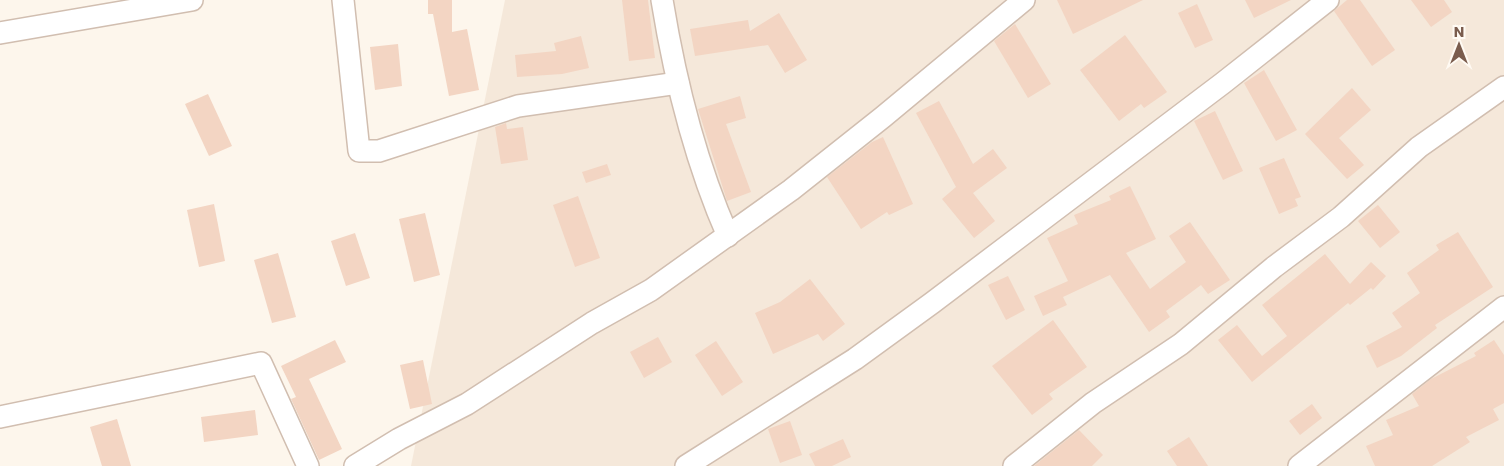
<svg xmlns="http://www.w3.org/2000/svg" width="1504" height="466" font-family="Poppins,sans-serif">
<rect width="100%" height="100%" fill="#fdf6ec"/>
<path fill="#f5e8da" d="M505,0H1504V466H411Z"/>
<g fill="#f3d5c3">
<path d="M428,0H452V32L467,29L479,90L449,96L433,14H428Z"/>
<path d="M622,0H648L655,58L629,61Z"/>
<path d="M1057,0H1143L1073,34Z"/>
<path d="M1245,0H1291L1254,18Z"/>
<path d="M1347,0H1360L1395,50L1372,66L1334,11Z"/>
<path d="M1411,0H1444L1452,12L1431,27Z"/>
<path d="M1197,4L1213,40L1195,48L1178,13Z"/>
<path d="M779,13L807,60L785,73L768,45L695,56L690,29L748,20L750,31Z"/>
<path d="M1015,24L1051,84L1028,98L994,41Z"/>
<path d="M1125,35L1167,92L1144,108L1141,104L1119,121L1080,70Z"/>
<path d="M581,36L589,68L562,74L517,77L515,55L556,51L554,43Z"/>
<path d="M398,44L402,86L375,90L370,47Z"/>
<path d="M1264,70L1297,130L1276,141L1244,83Z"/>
<path d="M1352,88L1371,110L1339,138L1364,165L1347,179L1305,134Z"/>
<path d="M208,94L232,146L209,156L185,104Z"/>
<path d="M740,96L746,118L726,124L751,192L727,201L698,109Z"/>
<path d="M939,101L973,164L993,149L1007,168L973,193L995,221L974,238L942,199L956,187L916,113Z"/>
<path d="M1215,111L1243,171L1223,180L1194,121Z"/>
<path d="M506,123L507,129L523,127L528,160L501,164L495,127Z"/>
<path d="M883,137L913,204L889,215L887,212L861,229L827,177L872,142Z"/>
<path d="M1284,158L1301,197L1295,199L1298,206L1279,214L1259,168Z"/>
<path d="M607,164L611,175L586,183L582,172Z"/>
<path d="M1130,186L1156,239L1126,253L1150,289L1186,262L1169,236L1190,222L1230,280L1208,294L1201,285L1166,311L1170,317L1149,332L1110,275L1063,297L1067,305L1043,316L1034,296L1068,281L1047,238L1078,224L1074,215L1111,200L1109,196Z"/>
<path d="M578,196L600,258L575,267L553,205Z"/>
<path d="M214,204L225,261L199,267L187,210Z"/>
<path d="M1378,205L1400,232L1380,248L1358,221Z"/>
<path d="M425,213L440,275L414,282L399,219Z"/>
<path d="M1458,232L1493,287L1435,325L1437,328L1401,356L1377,368L1366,346L1402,327L1392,313L1420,293L1407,273L1439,250L1436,245Z"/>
<path d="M355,233L370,278L346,286L331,241Z"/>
<path d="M278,253L296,317L272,323L254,260Z"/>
<path d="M1325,254L1350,284L1371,262L1386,276L1373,290L1371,288L1350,305L1348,303L1252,382L1218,340L1237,325L1262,356L1287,336L1262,305Z"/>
<path d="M1008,276L1025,310L1006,320L988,285Z"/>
<path d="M810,279L845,324L823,341L818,334L773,354L755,313L780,302Z"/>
<path d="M1053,320L1087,367L1049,394L1053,399L1032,415L992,366Z"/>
<path d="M658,337L672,362L644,378L630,352Z"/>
<path d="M335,340L346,362L309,379L342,449L319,460L291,399L296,397L281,366Z"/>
<path d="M1494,340L1504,355V403L1493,409L1499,420L1466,437L1470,442L1432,466H1375L1366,446L1393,435L1386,420L1419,406L1412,394L1431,379L1476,356L1474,353Z"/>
<path d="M716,341L743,382L722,396L695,355Z"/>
<path d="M423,360L432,404L410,409L400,365Z"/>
<path d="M1312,404L1322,418L1300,435L1289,421Z"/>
<path d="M255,410L258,435L204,442L201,417Z"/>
<path d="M117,419L131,466H102L90,427Z"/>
<path d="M790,421L802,455L780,463L768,429Z"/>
<path d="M1079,430L1103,455L1092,466H1034Z"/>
<path d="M1189,437L1208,466H1177L1167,451Z"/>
<path d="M843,439L851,457L832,466H815L809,454Z"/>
</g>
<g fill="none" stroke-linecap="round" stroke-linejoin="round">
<defs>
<g id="minor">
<path d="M343,0L359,151H379L518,106L678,83"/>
<path d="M662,0C675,80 695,161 728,236"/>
<path d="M0,33L192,0"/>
<path d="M0,417L261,363L308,466"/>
<path d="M355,466L399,439L467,404L592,323L651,290L791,190L883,117L1024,0"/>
<path d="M686,466L855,359L932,303L1223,83L1328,0"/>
<path d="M1014,466L1093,403L1181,344L1274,267L1341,217L1419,147L1504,87"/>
<path d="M1299,466L1504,307"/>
</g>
</defs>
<use href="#minor" stroke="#d1beb0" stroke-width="24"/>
<use href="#minor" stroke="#fff" stroke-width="21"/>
</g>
<g transform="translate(1459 45)" stroke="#fffaf3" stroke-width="4" paint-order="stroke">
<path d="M0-4L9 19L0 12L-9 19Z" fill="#7a5c4d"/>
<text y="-8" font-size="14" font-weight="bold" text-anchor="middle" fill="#7a5c4d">N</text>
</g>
</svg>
